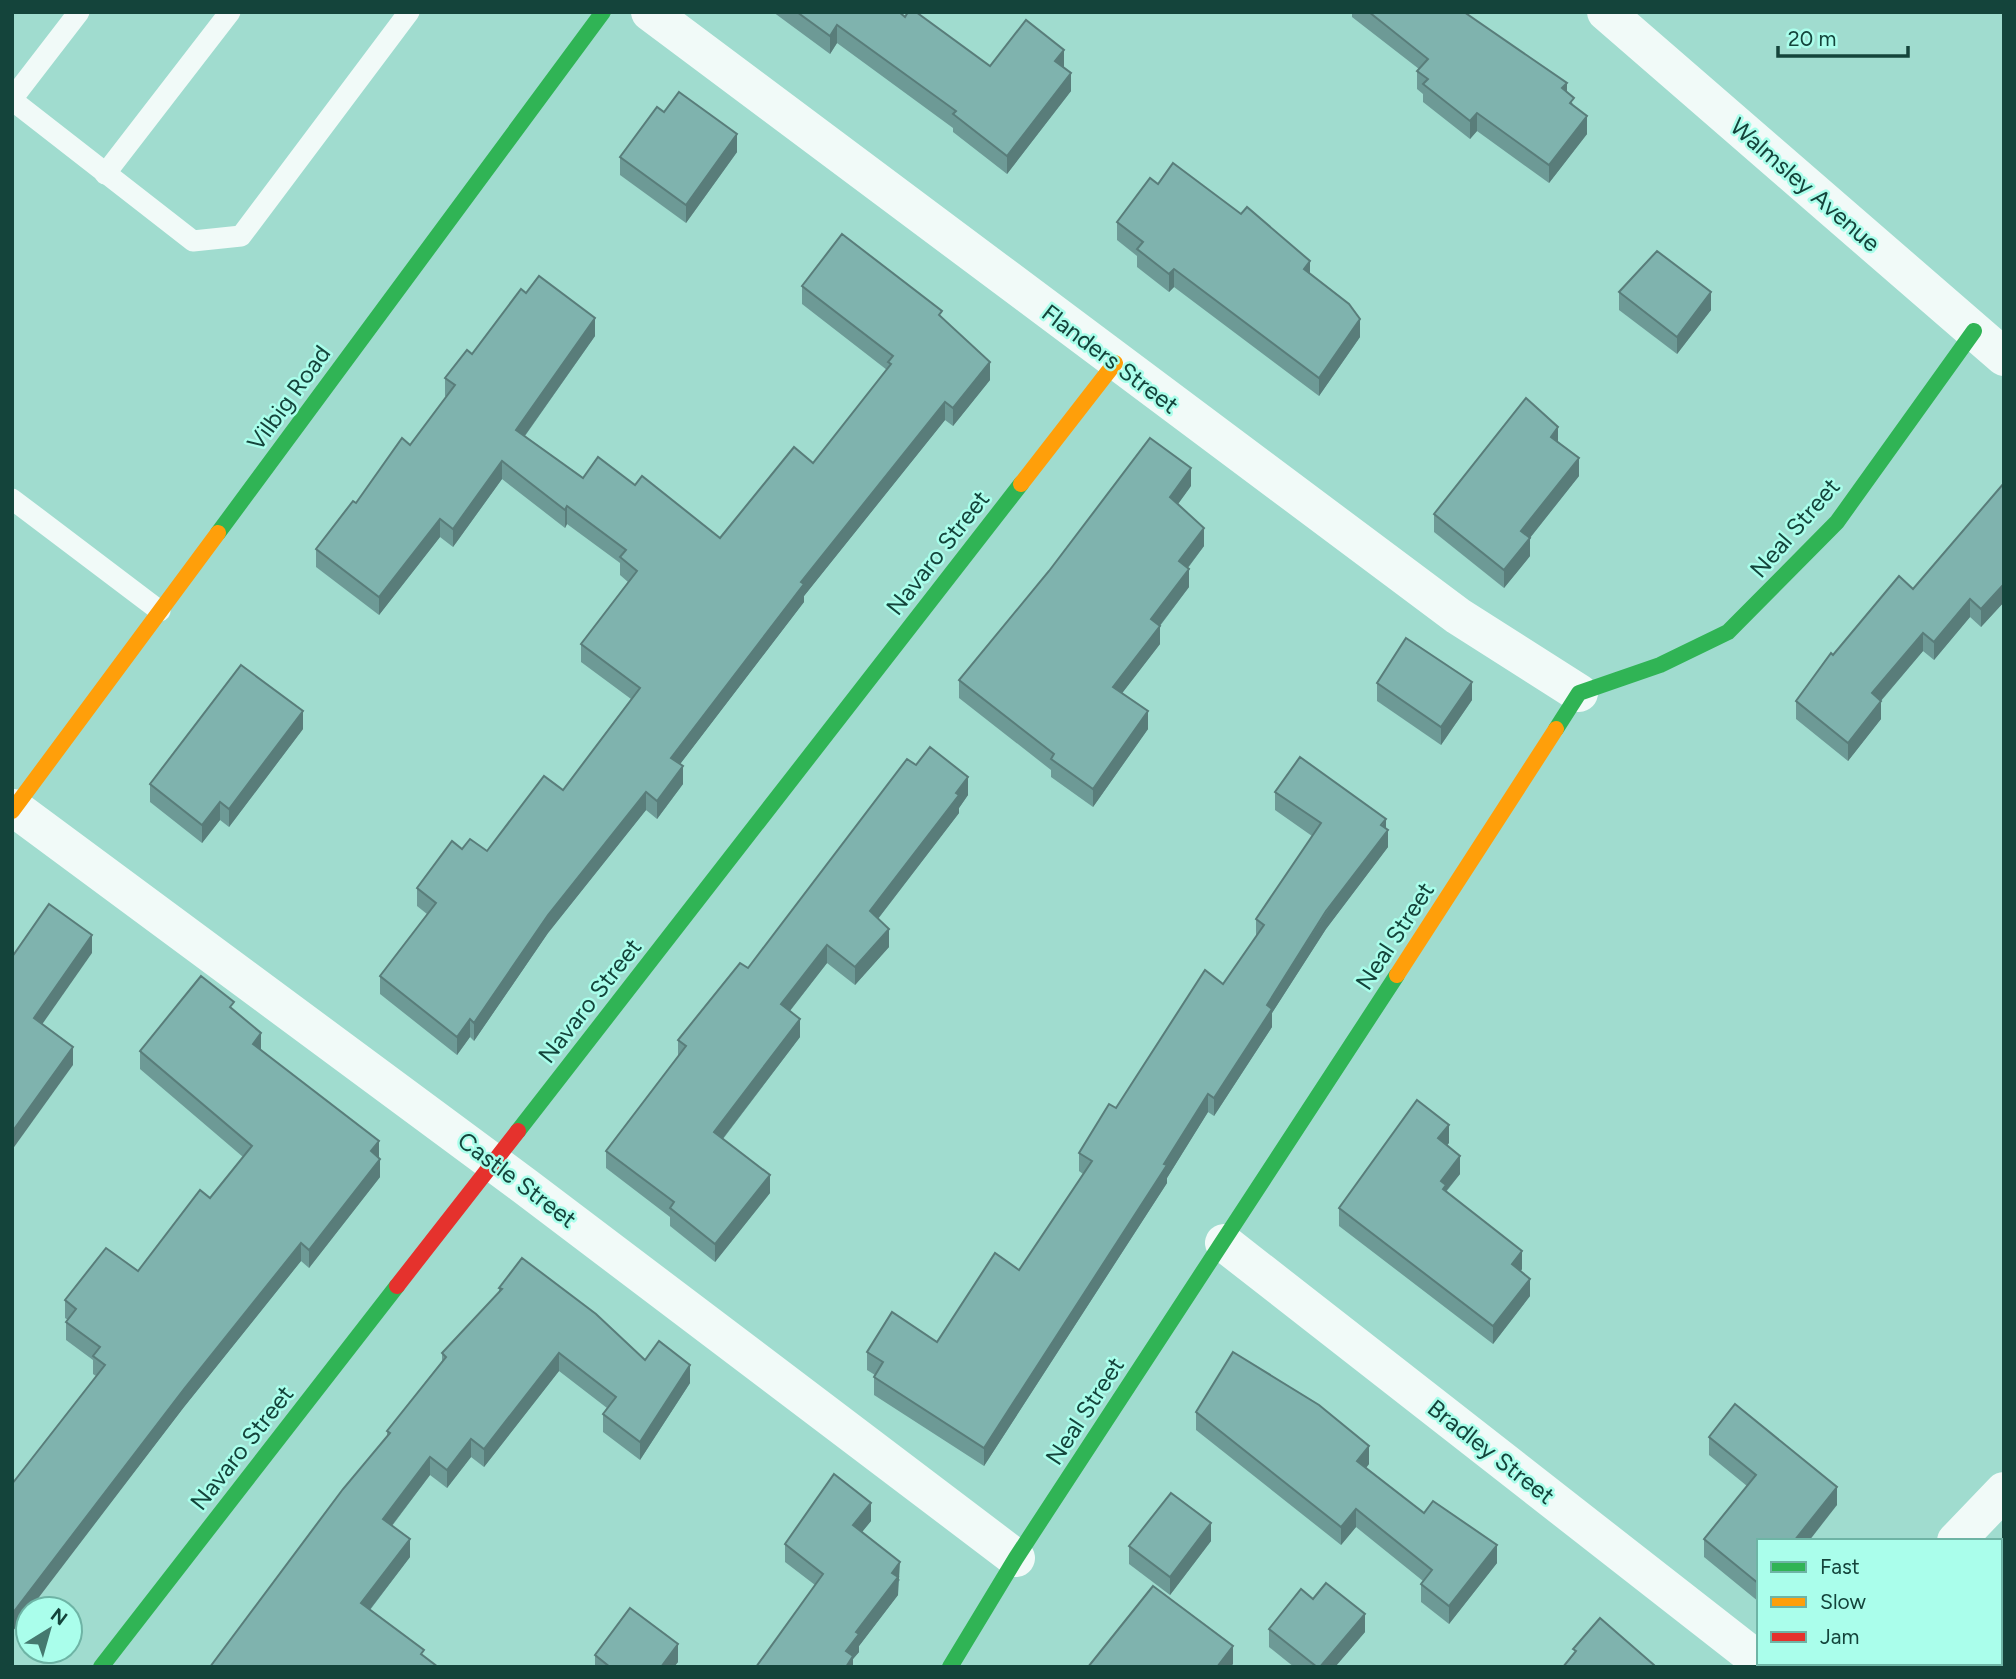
<svg xmlns="http://www.w3.org/2000/svg" width="2016" height="1679" font-family="Figtree,sans-serif">
<rect width="100%" height="100%" fill="#a0dccf"/>
<path fill="#87e6d3" d="M2004,1568V1667H1909L1912,1663H2000V1572Z"/>
<g fill="none" stroke-linecap="round" stroke-linejoin="round">
<g stroke="#f1faf8" stroke-width="21">
<path d="M12,99L79,12"/>
<path d="M12,100L193,241L241,236L409,12"/>
<path d="M105,174L230,12"/>
<path d="M12,499L160,611"/>
</g>
<g stroke="#f1faf8" stroke-width="38">
<path d="M650,12L1458,616L1579,693"/>
<path d="M1606,12L2004,357"/>
<path d="M14,808L526,1187L1016,1558"/>
<path d="M1224,1243L1759,1661"/>
<path d="M1956,1541L2004,1491"/>
<path d="M1837,1667L1840,1663"/>
</g>
<g stroke="#30b455" stroke-width="16">
<path d="M218,533L603,12"/>
<path d="M1556,729L1579,693L1660,665L1728,632L1837,522L1974,331"/>
<path d="M518,1131L1021,484"/>
<path d="M101,1667L397,1286"/>
<path d="M950,1667L1016,1558L1397,975"/>
</g>
<g stroke="#ff9f0a" stroke-width="16">
<path d="M1021,484L1115,363"/>
<path d="M12,811L218,533"/>
<path d="M1397,975L1556,729"/>
</g>
<path stroke="#e5322d" stroke-width="16" d="M397,1286L518,1131"/>
</g>
<g fill="#6d9a96">
<path d="M773,12H899L990,66L1064,68L1071,91L1007,174L953,132V128L837,43L830,54Z"/>
<path d="M1352,12H1464L1567,92L1587,134L1549,183L1477,131L1470,139L1423,102V94L1417,89V71L1419,69L1352,17Z"/>
<path d="M737,152L686,223L620,175V157Z"/>
<path d="M1158,184L1310,274L1360,337L1319,396L1174,287L1169,292L1137,267V256L1117,240V222Z"/>
<path d="M802,286L942,318L990,380L953,426L945,420L804,596V602L680,764L683,784L657,819L646,810L548,933L474,1041L470,1037L457,1055L380,994V976L427,914L417,906V888L462,849L487,851L563,790L631,699L581,662V644L628,582L620,575V563L567,524L565,528L502,479L453,547L440,537L379,615L316,567V549L356,503L410,445L446,397L445,396V378L472,354L595,336L525,436L583,478L635,485L720,538L813,463L887,370L802,304Z"/>
<path d="M1619,292L1711,310L1677,354L1619,310Z"/>
<path d="M1558,442L1579,476L1530,538V556L1504,588L1434,532V514Z"/>
<path d="M2004,483V602L1981,627L1970,617L1934,660L1923,651L1881,701V719L1848,761L1796,719V701L1833,655L1913,589Z"/>
<path d="M1191,486L1178,504L1204,546L1188,568L1189,587L1160,626V644L1122,693L1148,729L1093,807L1051,777V770L959,698V680Z"/>
<path d="M1377,683L1472,700L1441,745L1377,701Z"/>
<path d="M303,729L229,827L220,820L202,843L150,802V784Z"/>
<path d="M916,765L968,795L959,808V813L878,919L889,947L855,985L827,963L790,1011L800,1037L723,1139L770,1193L715,1262L670,1226V1217L606,1168V1151L678,1057V1040L748,968Z"/>
<path d="M1275,792L1386,828L1388,847L1326,929L1272,1013V1027L1214,1116L1208,1112L1167,1178V1183L984,1466L874,1395V1377L875,1375L867,1370V1352L937,1342L1019,1270L1083,1174L1079,1171V1153L1223,984L1256,937V919L1312,836L1275,810Z"/>
<path d="M234,1011L261,1051L379,1158L380,1177L309,1268L301,1261L184,1407L28,1609V1611L12,1632L96,1376L93,1374V1360L66,1340V1322L68,1320L65,1318V1300L138,1271L210,1198L243,1157L140,1069V1051Z"/>
<path d="M1449,1143L1447,1145L1460,1174L1446,1192L1522,1269L1521,1271L1530,1296L1493,1344L1339,1226V1208Z"/>
<path d="M499,1288L690,1383L640,1460L603,1432V1414L607,1408L559,1371L484,1467L471,1457L447,1488L430,1475L392,1526L410,1557L370,1610L424,1656L210,1667L387,1437V1431L442,1361V1353L499,1292Z"/>
<path d="M1196,1412L1369,1464L1366,1468L1424,1513L1497,1563L1449,1624L1421,1602V1584L1423,1581L1356,1527L1341,1545L1196,1430Z"/>
<path d="M1709,1437L1837,1505L1759,1541V1602L1704,1557V1539L1747,1486L1709,1455Z"/>
<path d="M871,1521L862,1532L900,1580L898,1582V1595L859,1646V1652L853,1659V1667L815,1585L785,1562V1544Z"/>
<path d="M1211,1541L1170,1595L1129,1564V1546Z"/>
<path d="M1313,1599L1365,1632L1335,1667H1294L1269,1647V1629Z"/>
<path d="M595,1655L678,1662L674,1667H595Z"/>
</g>
<g fill="#597d7a">
<path d="M837,25V43L830,54V36Z"/>
<path d="M1064,50V68L1055,61Z"/>
<path d="M1071,73V91L1007,174V156Z"/>
<path d="M1567,83V100L1562,88Z"/>
<path d="M1477,113V131L1470,139V121Z"/>
<path d="M1587,116V134L1549,183V165Z"/>
<path d="M737,134V152L686,223V205Z"/>
<path d="M1310,261V279L1304,269Z"/>
<path d="M1174,269V287L1169,292V274Z"/>
<path d="M1711,292V310L1677,354V337Z"/>
<path d="M595,318V336L516,448V430Z"/>
<path d="M1360,319V337L1319,396V378Z"/>
<path d="M990,362V380L953,426V408Z"/>
<path d="M945,402V420L804,596V602L671,776V758L801,582Z"/>
<path d="M1558,427V445L1551,437Z"/>
<path d="M1579,458V476L1521,549V531Z"/>
<path d="M502,461V479L453,547V529Z"/>
<path d="M1191,468V486L1170,515V497Z"/>
<path d="M567,506V524L565,528V510Z"/>
<path d="M440,519V537L379,615V597Z"/>
<path d="M1204,528V546L1179,579V561Z"/>
<path d="M1530,538V556L1504,588V570Z"/>
<path d="M1189,569V587L1151,637V619Z"/>
<path d="M2004,584V602L1981,627V609Z"/>
<path d="M1970,599V617L1934,660V642Z"/>
<path d="M1160,626V644L1113,705V687Z"/>
<path d="M1923,633V651L1872,711V693Z"/>
<path d="M1472,682V700L1441,745V727Z"/>
<path d="M1881,701V719L1848,761V743Z"/>
<path d="M303,711V729L229,827V809Z"/>
<path d="M1148,711V729L1093,807V789Z"/>
<path d="M683,766V784L657,819V801Z"/>
<path d="M968,777V795L959,808V813L870,929V911Z"/>
<path d="M646,792V810L548,933L474,1041V1023L548,915Z"/>
<path d="M220,802V820L202,843V825Z"/>
<path d="M1386,819V833L1388,830V847L1326,929L1272,1013V1027L1214,1116V1098L1267,1005Z"/>
<path d="M889,929V947L855,985V967Z"/>
<path d="M92,935V953L34,1036V1018Z"/>
<path d="M827,945V963L781,1022V1004Z"/>
<path d="M470,1019V1037L457,1055V1037Z"/>
<path d="M800,1019V1037L714,1150V1132Z"/>
<path d="M261,1033V1051L253,1044Z"/>
<path d="M73,1047V1065L12,1150V1132Z"/>
<path d="M1208,1094V1112L1167,1178V1183L984,1466V1448Z"/>
<path d="M1449,1125V1143L1438,1156V1138Z"/>
<path d="M379,1141V1159L371,1151Z"/>
<path d="M1460,1156V1174L1446,1191V1203L1441,1181Z"/>
<path d="M380,1159V1177L309,1268V1250Z"/>
<path d="M770,1175V1193L715,1262V1244Z"/>
<path d="M301,1243V1261L184,1407L30,1609H28V1611L12,1632V1614L184,1389Z"/>
<path d="M1522,1251V1269L1512,1282V1264Z"/>
<path d="M1530,1279V1296L1493,1344V1326Z"/>
<path d="M559,1353V1371L484,1467V1449Z"/>
<path d="M690,1365V1383L640,1460V1442Z"/>
<path d="M471,1439V1457L447,1488V1470Z"/>
<path d="M1369,1446V1464L1357,1479V1461Z"/>
<path d="M430,1457V1475L383,1537V1519Z"/>
<path d="M1837,1487V1505L1809,1541H1794Z"/>
<path d="M871,1503V1521L853,1543V1525Z"/>
<path d="M1356,1509V1527L1341,1545V1527Z"/>
<path d="M1211,1523V1541L1170,1595V1577Z"/>
<path d="M410,1539V1557L361,1621V1603Z"/>
<path d="M1497,1545V1563L1449,1624V1606Z"/>
<path d="M900,1562L898,1595L859,1646V1652L853,1659V1667H846V1651L856,1632L892,1573Z"/>
<path d="M1365,1614V1632L1335,1667H1320Z"/>
<path d="M678,1644V1662L674,1667H661Z"/>
<path d="M1233,1646V1664L1231,1667H1217Z"/>
</g>
<g fill="#7fb3ae" stroke="#597d7a" stroke-width="2">
<path d="M797,12H899L905,17L908,12H916L990,66L1026,20L1064,50L1055,61L1071,73L1007,156L953,114L956,111L837,25L830,36Z"/>
<path d="M1369,12H1464L1567,83L1562,88L1574,98L1570,103L1587,116L1549,165L1477,113L1470,121L1423,84L1428,79L1417,71L1428,59Z"/>
<path d="M679,92L737,134L686,205L620,157L657,107L664,112Z"/>
<path d="M1173,163L1241,214L1247,207L1310,261L1304,269L1349,304L1360,319L1319,378L1174,269L1169,274L1137,249L1143,242L1117,222L1150,178L1158,184Z"/>
<path d="M842,234L942,311L939,315L990,362L953,408L945,402L801,582L804,584L671,758L683,766L657,801L646,792L548,915L474,1023L470,1019L457,1037L380,976L436,903L417,888L452,841L462,849L470,839L487,851L544,776L563,790L640,688L581,644L637,571L620,557L626,550L567,506L565,510L502,461L453,529L440,519L379,597L316,549L353,501L356,503L402,438L410,445L455,385L445,378L467,350L472,354L521,289L526,293L539,276L595,318L516,430L583,478L598,457L635,485L642,476L720,538L794,447L813,463L891,364L888,362L893,356L802,286Z"/>
<path d="M1657,251L1711,292L1677,337L1619,292Z"/>
<path d="M1526,398L1558,427L1551,437L1579,458L1521,531L1530,538L1504,570L1434,514Z"/>
<path d="M1150,438L1191,468L1170,497L1204,528L1179,561L1189,569L1151,619L1160,626L1113,687L1148,711L1093,789L1051,759L1054,754L959,680L1049,571Z"/>
<path d="M2004,483V584L1981,609L1970,599L1934,642L1923,633L1872,693L1881,701L1848,743L1796,701L1831,653L1833,655L1899,576L1913,589Z"/>
<path d="M1406,638L1472,682L1441,727L1377,683Z"/>
<path d="M241,665L303,711L229,809L220,802L202,825L150,784Z"/>
<path d="M930,747L968,777L956,793L959,795L870,911L889,929L855,967L827,945L781,1004L800,1019L714,1132L770,1175L715,1244L670,1208L674,1202L606,1151L686,1046L678,1040L740,963L748,968L907,759L916,765Z"/>
<path d="M1300,757L1386,819L1381,825L1388,830L1326,911L1267,1005L1272,1009L1214,1098L1208,1094L1164,1164L1167,1165L984,1448L874,1377L883,1362L867,1352L892,1312L937,1342L995,1253L1019,1270L1092,1161L1079,1153L1109,1104L1116,1108L1205,970L1223,984L1264,925L1256,919L1321,823L1275,792Z"/>
<path d="M49,904L92,935L34,1018L73,1047L12,1132V957Z"/>
<path d="M201,976L234,1002L230,1007L261,1033L253,1044L379,1141L371,1151L380,1159L309,1250L301,1243L184,1389L12,1614V1484L105,1365L93,1356L100,1347L66,1322L76,1309L65,1300L106,1248L138,1271L200,1190L210,1198L252,1146L140,1051Z"/>
<path d="M1417,1100L1449,1125L1438,1138L1460,1156L1441,1181L1446,1185L1443,1189L1522,1251L1512,1264L1530,1279L1493,1326L1339,1208Z"/>
<path d="M522,1258L596,1314L645,1360L659,1341L690,1365L640,1442L603,1414L616,1397L559,1353L484,1449L471,1439L447,1470L430,1457L383,1519L410,1539L361,1603L424,1650L421,1654L438,1667H210L343,1489L390,1433L387,1431L446,1357L442,1353L502,1289L499,1288Z"/>
<path d="M1233,1352L1319,1405L1369,1446L1357,1461L1424,1513L1433,1501L1497,1545L1449,1606L1421,1584L1432,1570L1356,1509L1341,1527L1196,1412Z"/>
<path d="M1735,1404L1837,1487L1794,1541H1759V1584L1704,1539L1756,1475L1709,1437Z"/>
<path d="M834,1474L871,1503L853,1525L900,1562L892,1573L898,1577L856,1632L859,1634L846,1651L853,1656L846,1667H756L823,1574L785,1544Z"/>
<path d="M1171,1493L1211,1523L1170,1577L1129,1546Z"/>
<path d="M1326,1583L1365,1614L1320,1667H1317L1269,1629L1301,1589L1313,1599Z"/>
<path d="M1153,1586L1233,1646L1217,1667H1088Z"/>
<path d="M630,1608L678,1644L661,1667H610L595,1655Z"/>
<path d="M1600,1618L1654,1665L1653,1667H1563L1576,1651L1573,1649Z"/>
</g>
<g text-anchor="middle" stroke-width="5" stroke-linejoin="round" paint-order="stroke">
<g font-size="24" fill="#14443b" stroke="#aafeeb">
<text transform="translate(1805 185) rotate(41)" y="8">Walmsley Avenue</text>
<text transform="translate(1110 359) rotate(37)" y="8">Flanders Street</text>
<text transform="translate(289 398) rotate(-54)" y="8">Vilbig Road</text>
<text transform="translate(1795 528) rotate(-49)" y="8">Neal Street</text>
<text transform="translate(938 553) rotate(-52)" y="8">Navaro Street</text>
<text transform="translate(1395 936) rotate(-57)" y="8">Neal Street</text>
<text transform="translate(590 1001) rotate(-52)" y="8">Navaro Street</text>
<text transform="translate(517 1180) rotate(37)" y="8">Castle Street</text>
<text transform="translate(1085 1411) rotate(-57)" y="8">Neal Street</text>
<text transform="translate(242 1448) rotate(-52)" y="8">Navaro Street</text>
<text transform="translate(1491 1452) rotate(38)" y="8">Bradley Street</text>
</g>
</g>
<rect width="2016" height="1679" fill="none" stroke="#14443b" stroke-width="28"/>
<rect x="1757" y="1539" width="245" height="126" fill="#aafeeb" stroke="#6eb4a5" stroke-width="2"/>
<rect x="1771" y="1562" width="35" height="10" fill="#30b455" stroke="#6eb4a5" stroke-width="2"/>
<text x="1820" y="1574" font-size="21" fill="#14443b">Fast</text>
<rect x="1771" y="1597" width="35" height="10" fill="#ff9f0a" stroke="#6eb4a5" stroke-width="2"/>
<text x="1820" y="1609" font-size="21" fill="#14443b">Slow</text>
<rect x="1771" y="1632" width="35" height="10" fill="#e5322d" stroke="#6eb4a5" stroke-width="2"/>
<text x="1820" y="1644" font-size="21" fill="#14443b">Jam</text>
<g transform="translate(49 1630) rotate(37)"><circle r="33" fill="#aafeeb" stroke="#6eb4a5" stroke-width="2"/>
<path d="M0-5L12 26L0 18L-12 26Z" fill="#45796f"/>
<text y="-10" font-size="19" font-weight="bold" text-anchor="middle" fill="#14443b">N</text>
</g>
<path d="M1778 46v10h130v-10" fill="none" stroke="#14443b" stroke-width="3.5"/>
<text x="1788" y="46" font-size="21" fill="#14443b" stroke="#aafeeb" stroke-width="5" paint-order="stroke">20 m</text>
</svg>
